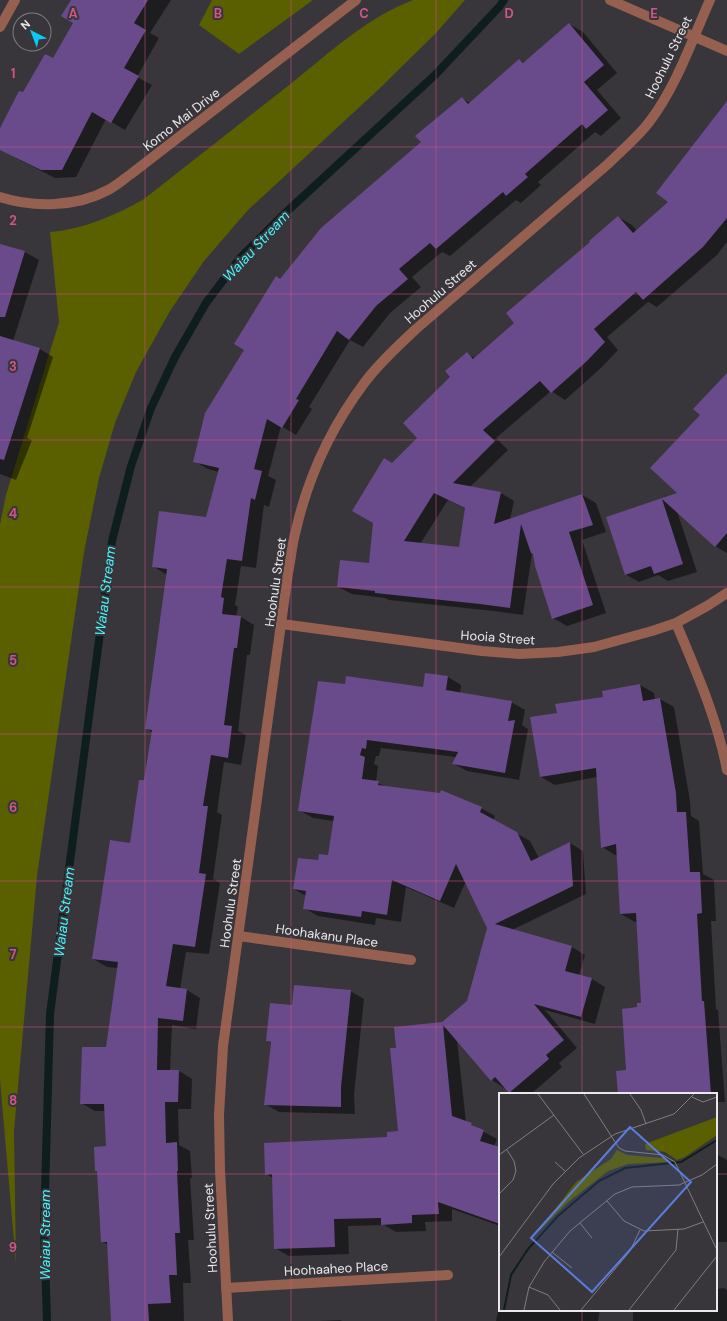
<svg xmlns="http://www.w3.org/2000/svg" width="727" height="1321" font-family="'DM Sans',sans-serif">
<rect width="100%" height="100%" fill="#38363a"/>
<g fill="#5a5f00">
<path d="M212,0H313L239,54L199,25Z"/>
<path d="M413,0H465L436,33L379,89L248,210L204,261L170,311L136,372L115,423L99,478L84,552L37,876L14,1131L16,1264L0,1080V524L6,495L59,322L50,232C84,229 114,216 144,199C194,160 243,121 293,82C330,52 368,17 413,0Z"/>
</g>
<g fill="#0007" fill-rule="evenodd">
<path d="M72,0H171L150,33L159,38L137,77L152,85L125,130L106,119L76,177L55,178L16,158L0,138V130L23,94L53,60L75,22Z"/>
<path d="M569,24L583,32L617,73L597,90L621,118L601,136L595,132L538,182L541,185L521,203L516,200L450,256L442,252L412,277L421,287L390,313L363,347L350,340L309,407L312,409L296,435L281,426L268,476L276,480L269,507L264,505L256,568L241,566L235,605L238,607L236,617H241L254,625L250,655H247L238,731L246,735L241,765L224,762L217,812L222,815L213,879L220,883L209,954L186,952L180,989L187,990L200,998L196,1029L172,1025L170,1071H179L192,1079L191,1109H178L179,1145L190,1151L192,1178H190L194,1240H188L191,1283H183L184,1321H112L108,1245L102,1241L99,1172L96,1170L107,1147L106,1111H95L81,1103L107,1048L118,968L107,967L93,959L131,844L145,781L152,732L146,728L167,575L153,566L207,518L219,472L208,469L194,461L246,350L281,280L422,142L462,98L470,103L520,60L525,63Z"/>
<path d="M727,106V242L717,255L657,307L648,302L607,337L618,350L601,368L565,400L551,391L496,438L508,450L470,487L501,493L514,501L510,519L582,495L596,503L606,532L582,540L606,613L567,626L553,618L534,554L532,553L523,615L494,611L389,600L385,598L352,594L338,587L370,564L393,464L419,438L451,377L467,354L475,358L515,323L592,242L618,217L632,225L637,231L670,202ZM448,500L466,509L460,548L420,544Z"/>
<path d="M0,245L25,252L39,260L13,341L40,349L53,357L27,438L32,440L16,480L0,474Z"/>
<path d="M727,374V553L715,546L677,511L697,572L668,581L658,575L639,582L625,574L608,518L679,494L701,415Z"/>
<path d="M448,677L461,685L460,694L511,702L525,710L522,725L528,729L519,780L467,771L454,764L456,757L381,748L379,756H376L374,764L378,766L376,782L387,787L481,808L495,816L493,820L530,841L539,858L570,843L583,851L586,894L512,930L572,947L585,955L579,976L592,979L605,987L595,1024L545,1010L577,1048L559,1063L562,1067L531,1094H513L492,1080L457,1040L466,1122L497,1139L494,1147L500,1148V1226L452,1209V1221L425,1222L426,1231L396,1232L384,1225L348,1226L349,1254L289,1256L275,1248L273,1178L266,1174L388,1138L399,1132L397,1048L442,1023L468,1001L488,928L466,881L454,908L406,887L401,922L376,918L375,925L318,916L304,908L306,896L294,889L319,862L328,856L334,821L313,818L299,810L346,685L424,688Z"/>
<path d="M640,685L654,693L655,700L660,699L674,707L690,801L691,816L699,821L703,874L714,880L716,921H711L716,1009L718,1010L725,1102H716V1094H619L627,1071L638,1008L642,1004L637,922H635L621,914L617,855H615L602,847L597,777L555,785L541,777L558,714Z"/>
<path d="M350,991L364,999L354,1095L355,1114L279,1112L265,1104L271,1043L267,1041L293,1006Z"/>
<path d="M716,1154L727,1160V1242H716Z"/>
<path d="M724,1288L727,1290V1321H633V1310H716V1289Z"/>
<path d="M500,1301V1310H600L598,1321H496Z"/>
<path d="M340,1320L342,1321H319Z"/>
</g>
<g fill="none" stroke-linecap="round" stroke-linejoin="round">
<path stroke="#0e1d1e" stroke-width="8" d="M47,1321L44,1228L50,1014L112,541L131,466L151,408L175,357L206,303L240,258L283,215L435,75L500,6L504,0"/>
</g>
<g fill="#694a8b" fill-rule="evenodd">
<path d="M71,0H148L134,23L146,30L124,68L139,76L111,123L92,112L62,170H41L0,150V128L19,91L23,92L45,54L53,58L73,23L61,16Z"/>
<path d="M569,23L604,65L584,82L608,110L586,129L582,124L525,174L528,177L506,196L503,192L436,249L430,243L399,269L408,279L376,306L349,340L337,331L296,399L299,400L282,428L267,419L254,469L262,471L255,500L251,498L242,561L227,559L221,597L224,598L222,614L241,616L237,648H234L224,725L232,726L228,758L211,755L203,806H208L199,873L206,874L195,947L173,944L166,986L187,989L183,1021L158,1018L157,1070H179L178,1102H165L166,1143L177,1142L178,1171H177L180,1233H175L177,1275H169L171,1303L148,1304L149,1321H111L107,1242H101L97,1171H95L94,1147L106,1146L104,1104H80L82,1047H106L118,962L92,959L110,840L130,843L139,780H144L152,730L145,729L167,569L152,567L159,511L206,517L219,468L193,462L205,413L244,350L234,344L276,276L280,279L321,228L421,142L415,136L462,97L468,104L519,59L523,63Z"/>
<path d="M727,101V218L703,247L643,300L636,292L594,329L605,342L587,361L551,393L540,381L483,430L495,441L453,483L501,492L494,524L582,494L593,525L569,532L593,605L552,619L535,566L533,554L531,553L521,524L510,608L480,604L375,593V591L337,587L340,560L369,563L373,523L352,511L384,458L392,463L417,438L403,423L450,377L445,371L467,352L473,359L514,323L506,313L590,242L589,241L618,216L633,233L668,202L656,193ZM434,493L465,508L459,547L404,541Z"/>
<path d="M0,244L25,251L5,317H0Z"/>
<path d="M0,336L40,348L4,460L0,459Z"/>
<path d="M727,373V533L715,547L662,499L683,564L654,574L651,566L625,575L606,517L677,493L650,468L700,415L693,409Z"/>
<path d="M425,673L448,676L446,690L512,701L508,721L515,720L505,773L452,764L458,752L367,740L366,749L362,748L360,755L365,757L362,779L379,781L378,785L440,793L441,790L482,807L480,812L517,832L531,861L570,842L573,886L495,924L572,946L565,971L592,978L581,1017L534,1004L564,1040L546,1055L549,1059L509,1093L495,1077L491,1081L443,1025L452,1116L472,1123L471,1125L484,1130L480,1141L500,1147V1224L438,1202L439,1214L412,1215V1223L381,1225V1218L334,1219L335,1247L274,1249L272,1174L265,1175L264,1143L387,1137V1132L398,1131L390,1048H396L394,1027L442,1022L467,1001L487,928L456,864L440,901L392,880L387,915L362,911L361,917L303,909L306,891L293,889L298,858L318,860L319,854L328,855L334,816L298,811L318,681L345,684L346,676L423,687Z"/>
<path d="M640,684L643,701L660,698L676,793L677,812H686L690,872H700L702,913L697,914L702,1001H704L711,1094H618L616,1071L626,1070L622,1009L637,1007V1003H641L636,913L620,914L616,844L601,848L596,768L540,777L530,717L557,713L555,704L603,697L602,691Z"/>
<path d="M294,985L351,990L341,1087V1107L264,1105L271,1042L266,1041L270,1003L292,1005Z"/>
</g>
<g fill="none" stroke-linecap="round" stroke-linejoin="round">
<g stroke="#966051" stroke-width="10">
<path d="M676,623C696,671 717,718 727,770"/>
<path d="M282,624L482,651L519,654L558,652L594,647L652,631L676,623L707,606L727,593"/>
<path d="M239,936L411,960"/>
<path d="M226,1288L448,1275"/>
<path d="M228,1321L220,1170L219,1115L223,1046L288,573C291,559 292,544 296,530C308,477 332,426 365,382C380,362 398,346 416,329L608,164C622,150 638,137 650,121C677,85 692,40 710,0"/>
</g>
<g stroke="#966051" stroke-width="10">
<path d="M610,0L727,51"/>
<path d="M0,27L15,0"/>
<path d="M0,197C33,208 77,207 108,190C116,186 124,179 131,174L356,0"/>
</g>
</g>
<path fill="none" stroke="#ce5686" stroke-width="1" stroke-opacity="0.55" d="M145,0V1321M291,0V1321M436,0V1321M582,0V1094M0,147H727M0,294H727M0,440H727M0,587H727M0,734H727M0,881H727M0,1027H727M0,1174H500M716,1174H727M582,1310V1321"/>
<g text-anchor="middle" stroke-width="4" stroke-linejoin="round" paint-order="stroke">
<g font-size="13" fill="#e9e8eb" stroke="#38363a">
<text transform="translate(668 57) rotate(-64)" y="5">Hoohulu Street</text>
<text transform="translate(181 119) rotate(-38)" y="5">Komo Mai Drive</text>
<text transform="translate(440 291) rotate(-41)" y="5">Hoohulu Street</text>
<text transform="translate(275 582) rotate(-82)" y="5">Hoohulu Street</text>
<text transform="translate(498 637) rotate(4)" y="5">Hooia Street</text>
<text transform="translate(230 903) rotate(-82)" y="5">Hoohulu Street</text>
<text transform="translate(327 935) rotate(8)" y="5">Hoohakanu Place</text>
<text transform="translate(210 1228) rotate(-93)" y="5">Hoohulu Street</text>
<text transform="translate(336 1268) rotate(-3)" y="5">Hoohaaheo Place</text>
</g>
<g font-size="14" font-style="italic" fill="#47f5fd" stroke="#38363a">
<text transform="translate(256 246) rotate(-47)" y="5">Waiau Stream</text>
<text transform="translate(105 591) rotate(-83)" y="5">Waiau Stream</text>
<text transform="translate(64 912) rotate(-83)" y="5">Waiau Stream</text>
<text transform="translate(45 1235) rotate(-90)" y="5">Waiau Stream</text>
</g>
</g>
<g transform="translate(499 1093)">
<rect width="218" height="218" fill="#38363a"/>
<path d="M218,24V42L186,64L178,67L166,59L147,57L146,51ZM118,57L128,62L164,65L171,69L129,71L109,78L68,110L37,141L77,89L112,66Z" fill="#5a5f00"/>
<path fill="none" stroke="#0e1d1e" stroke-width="2" d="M5,217L12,182L29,156L59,123L100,88L126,75L182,69L218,47"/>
<path fill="none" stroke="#7f7d81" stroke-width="1" d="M39,1L84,61M85,1L120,55L126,58L164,62L176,69L218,157M131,1L142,17L147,31M193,4L204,9L218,4M0,62L55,22M56,69L66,78M0,101L14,87L17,78L15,68L8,57M108,108L125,128L145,138L185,136L204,129M81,130L93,145M53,159L73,175M0,164L54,91L80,65L116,41L175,21L195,1M30,194L49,202L61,217M25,217L30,194L45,169L71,138L116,101L133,94L180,92L203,82L218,71M82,217L131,158L141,137M130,217L177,157L179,136M175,217L218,163"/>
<path fill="#5a7cde" fill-opacity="0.15" stroke="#5a7cde" stroke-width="2" d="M131,34L192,89L93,199L32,145Z"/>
<rect width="218" height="218" fill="none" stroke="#e9e8eb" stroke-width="2"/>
</g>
<g font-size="13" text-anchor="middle" font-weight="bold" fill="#ce5686" stroke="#38363a" stroke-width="4" stroke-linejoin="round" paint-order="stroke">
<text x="73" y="18">A</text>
<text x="218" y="18">B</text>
<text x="364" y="18">C</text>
<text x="509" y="18">D</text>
<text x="654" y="18">E</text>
<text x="13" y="78">1</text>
<text x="13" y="225">2</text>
<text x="13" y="371">3</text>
<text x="13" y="518">4</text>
<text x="13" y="665">5</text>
<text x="13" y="812">6</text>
<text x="13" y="959">7</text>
<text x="13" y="1105">8</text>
<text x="13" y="1252">9</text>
</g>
<g transform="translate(32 32) rotate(318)"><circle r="19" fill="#38363a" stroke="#7f7d81"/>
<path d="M0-3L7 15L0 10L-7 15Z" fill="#0bcafa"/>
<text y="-6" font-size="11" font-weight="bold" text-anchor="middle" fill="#e9e8eb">N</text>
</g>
</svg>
